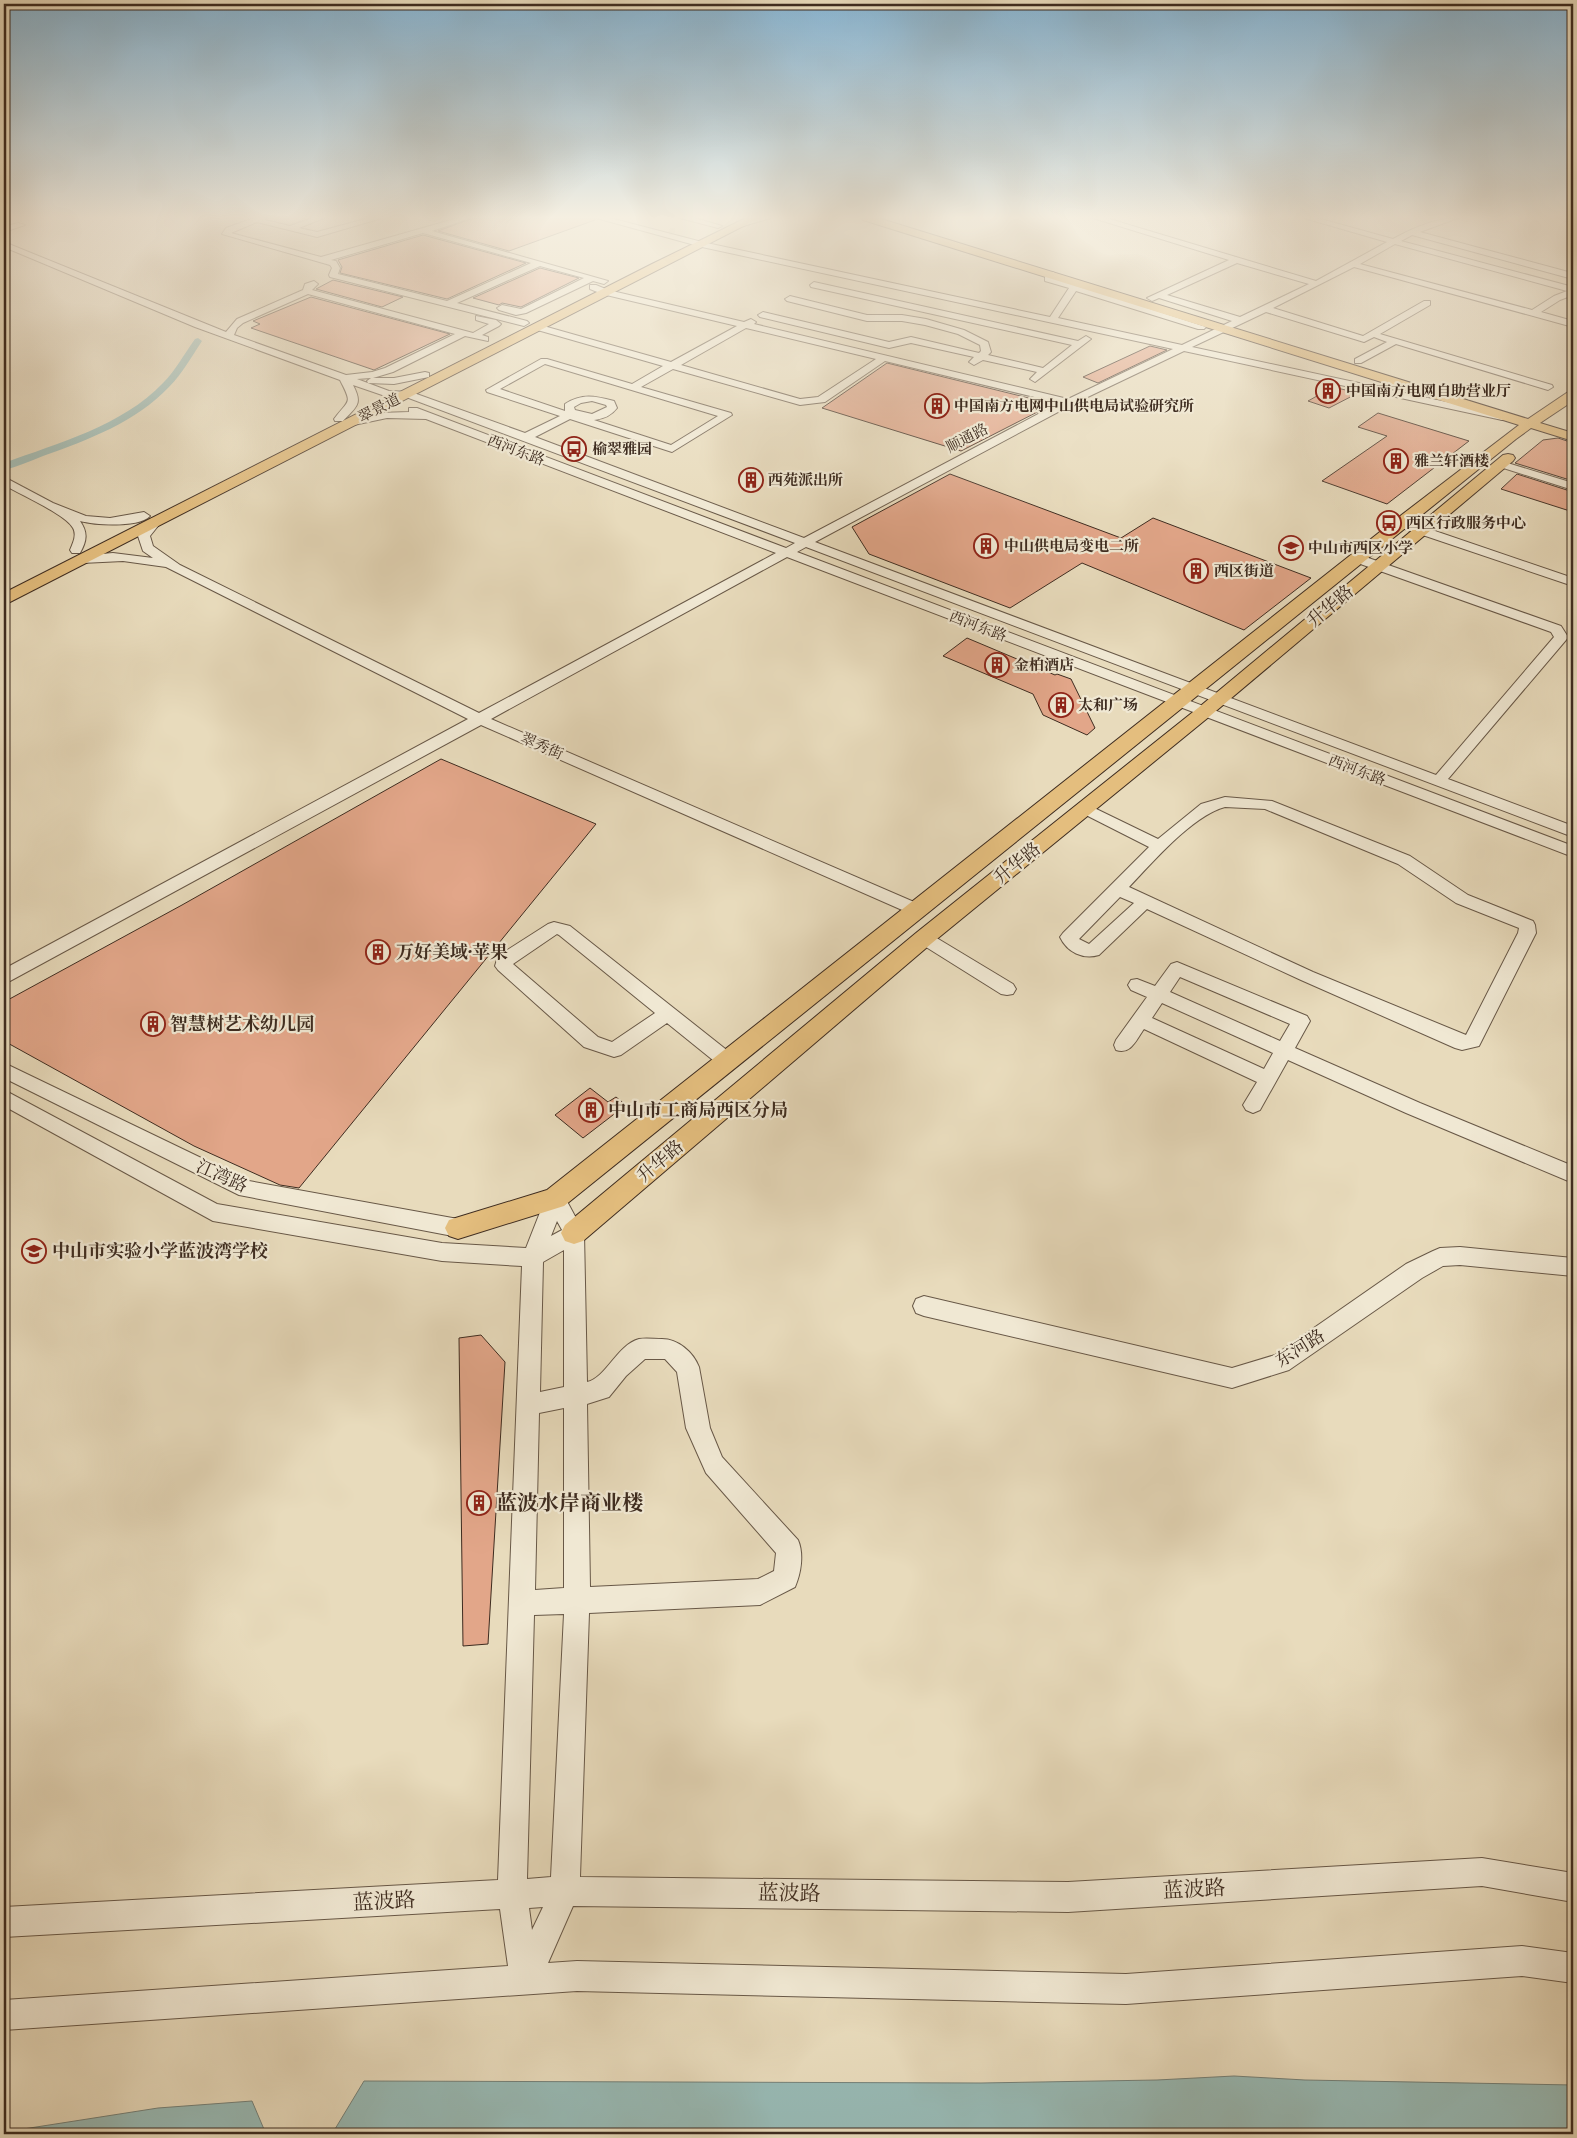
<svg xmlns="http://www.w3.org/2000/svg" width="1577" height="2138" font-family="'Gentium Book Plus','Noto Serif SC',serif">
<rect width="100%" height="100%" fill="#e8dbbc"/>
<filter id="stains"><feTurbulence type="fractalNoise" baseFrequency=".004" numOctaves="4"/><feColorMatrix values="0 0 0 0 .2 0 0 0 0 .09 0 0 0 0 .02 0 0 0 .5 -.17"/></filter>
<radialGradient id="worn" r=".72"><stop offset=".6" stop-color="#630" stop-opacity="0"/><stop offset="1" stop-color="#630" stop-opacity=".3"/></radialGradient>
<g fill="#98bab5" stroke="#748179">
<path d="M1234,2076L1305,2080L1573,2085V2134H332L364,2081L981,2083L1157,2080Z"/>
<path d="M252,2101L266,2134H4V2130H17L158,2108Z"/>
</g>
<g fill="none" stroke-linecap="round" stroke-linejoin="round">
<path fill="#98bab5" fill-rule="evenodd" d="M198,338L202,341C192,356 182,374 169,387C136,422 88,440 43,456C30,461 17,467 4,470V463C58,443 122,426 163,383C176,370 184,354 195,339Z"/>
</g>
<g fill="#e2a689" stroke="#3e2c20">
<path d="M473,218H594L595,220L509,251L438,231Z"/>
<path d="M423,235L526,263L447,299L340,273L342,267L338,260Z"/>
<path d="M540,268L579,278L521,307L502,303L499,305L473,298Z"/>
<path d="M333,280L403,297L382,307L316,289Z"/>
<path d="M311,297L450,334L374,370L251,328L260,324L253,321Z"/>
<path d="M1150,346L1167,350L1098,383L1083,377Z"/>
<path d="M887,363L1053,404L961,451L822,408Z"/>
<path d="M1333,387L1358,393L1329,408L1308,401Z"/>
<path d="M1378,413L1469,441L1387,504L1322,481L1387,436L1358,427Z"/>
<path d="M1558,438L1573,443V481L1515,463L1543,440Z"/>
<path d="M950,474L1121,538L1153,518L1311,578L1244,630L1082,563L1010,608L869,554L852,527Z"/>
<path d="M1517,474L1573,492V512L1501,489Z"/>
<path d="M967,638L1055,675L1057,674L1071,679L1095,728L1087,735L1043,715L1033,694L943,656Z"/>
<path d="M441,759L596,824L299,1188L280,1185L194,1146L4,1041V1002L182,905Z"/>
<path d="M590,1088L608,1102L616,1097L626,1105L583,1138L555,1115Z"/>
<path d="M481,1335L505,1362L488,1644L463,1646L459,1338Z"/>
</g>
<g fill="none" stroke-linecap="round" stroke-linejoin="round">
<defs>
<g id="minor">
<path d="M254,218H266L265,220L290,226L312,218H324L299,228L317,232L369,218H382L317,237L257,222L231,233L321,257L458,218H471L432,231L608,281L604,284L593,281L526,313L516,315L499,310L497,308L502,305L521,309L584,278L540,266L457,303L527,321L529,323L524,326L330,277L329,275L332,268L330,265L222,234L226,228ZM423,233L531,263L447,301L338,274L340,268L336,261L331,260Z"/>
<path d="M596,218H610L702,242L1050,317L1069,288L1045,281V277L1053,272L1057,275L1054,278L1206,327L1204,329H1198L1076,291L1058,318L1182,345L1232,321L1159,298L1152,301L1147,298L1229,260L1093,218H1106L1316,281L1387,242L1304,218H1317L1393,239C1413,228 1435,218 1458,218L1420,232L1572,273L1573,275L1569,278L1412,235L1401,241L1573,287V295L1560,300L1541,312L1573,321V327L1354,267L1273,308L1363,336L1424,301H1430V305L1380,334L1552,385L1553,387L1548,390L1396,344L1361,363H1355V359L1387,342L1374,337L1364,342L1266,312L1192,347L1502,414L1507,417L1506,419L1502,420L1184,351L1073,404L815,542L1436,775L1554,637L1551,632L1352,561L1350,558L1352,555H1360L1561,626L1568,637L1566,640L1448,779L1573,826V837L806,547L797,552L1573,846V857L787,557L491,719L921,905L923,909L921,913L915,915L909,913L481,725L10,981L4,983V969L468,719L166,567L123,561L82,563L76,559L78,556L113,553L153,558L143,551L138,536L152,518H160L162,521L150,536L153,546L180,565L479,713L776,553L426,419L387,418L349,426L345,425L344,423L345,421L379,413L409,412V408H417L786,548L795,543L406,397H388L353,385C363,404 357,406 343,421H335L334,419C349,399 353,405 340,380L195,327L4,247V242L226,332L237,319L303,290L305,284L314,281L318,284L312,290L473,333L489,324L476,320V316L496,320L501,324L499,326L482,335L488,337V341L465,336L393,372L373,378H394L425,372L429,373V377L394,384L368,383L367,381L371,378L357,379L389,391L411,392L525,433L560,416L487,392L486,390L541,359H547L632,384L663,366L534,329V325H540L671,362L737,326L602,294L590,289V285H596L608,290L744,322L751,319L756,322L754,324L1068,399L1173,349L702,247ZM1395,244L1567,291L1554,296L1532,310L1360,264ZM1237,263L1309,284L1240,317L1167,295ZM308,294L455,334L385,368L372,372L346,375L234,335L237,328L243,323ZM746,328L876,359L818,397L800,399L681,365ZM885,361L1059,403L804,538L535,437L570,419L672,452L732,415L731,413L641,387L673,369L800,405L825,402ZM545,364L718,416L671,445L594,420C603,419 611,416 617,408L614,401C595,396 582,393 565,404V411L500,389ZM592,401L606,405L607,407L592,414L575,410L574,407L581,403Z"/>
<path d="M680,218H695L722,226L718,228Z"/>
<path d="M757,218H771L740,227L736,225Z"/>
<path d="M1561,218H1573V222L1562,220Z"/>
<path d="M18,223L25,225L4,232V227Z"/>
<path d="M814,282L1078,341L1086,336L1091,339L1035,382L1030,379L1037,372L983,360L974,365L969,362L974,357L911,343L889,348L760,317L758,315L763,312L889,342L911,337L979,353L981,351L980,345L958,334L925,325L902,321H867L787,301L785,299L790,296L867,315H902L926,319L964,330L988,342L991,352L988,355L1043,368L1072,345L811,287L810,285Z"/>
<path d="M1501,461L1573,483V490L1497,466L1495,464Z"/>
<path d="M4,477L53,503L86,516L110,518L144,512L150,516C139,528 95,525 80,521C88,532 87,541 80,553H72L70,550C73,543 77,535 73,528C65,514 19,494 4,485Z"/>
<path d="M1400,519L1573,578V586L1396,526L1394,523Z"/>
<path d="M1225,797L1272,801L1410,856L1468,895L1533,921L1535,925L1536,933L1479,1046L1462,1050L1455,1048L1301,980L1147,909L1099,955C1083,960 1067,952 1060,937L1063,933L1149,847L1078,811L1075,808L1078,805H1088L1158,839L1201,804ZM1225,807L1265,809L1398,864L1456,903L1519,928L1518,933L1466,1035L1313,972L1129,887C1153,862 1192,816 1225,807ZM1120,897L1134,903L1089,944L1079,939Z"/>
<path d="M554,922L570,926L733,1055L735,1060L733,1065L726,1067L719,1065L667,1023L621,1055L614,1057L584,1047L498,970L495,966L498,956L548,924ZM557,934L559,935L655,1013L612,1042L598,1037L513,964Z"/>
<path d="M924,932L930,934L1013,984L1016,989L1013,994L1007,995L1001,994L918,942L915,938L918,934Z"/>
<path d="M1177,962L1307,1016L1310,1021L1295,1048L1420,1103L1573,1166V1183L1406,1113L1288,1060L1260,1110L1253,1113L1246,1110L1243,1105L1257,1082L1144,1029C1136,1040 1131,1055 1116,1050L1114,1045L1116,1040L1147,997L1131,990L1128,985L1131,980L1137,979L1155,986L1171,964ZM1180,977L1290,1024L1280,1041L1170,992ZM1162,1003L1273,1053L1264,1069L1152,1018Z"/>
<path d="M4,1063L249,1181L458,1219L465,1222L468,1228L465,1234L458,1237L239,1195L4,1078Z"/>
<path d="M4,1090L217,1204L442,1243L526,1248L548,1192L555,1190L562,1192L584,1233L587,1382C606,1378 617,1345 639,1339C646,1338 654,1339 662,1339C678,1339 693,1352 699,1367L710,1428L722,1457L798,1540C804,1554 801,1573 795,1587L760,1605L589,1613L580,1877L1068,1882L1482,1858L1573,1873V1902L1482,1886L1068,1912L573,1906L548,1963L577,1961L1126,1974L1522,1946L1573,1953V1983L1522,1976L1126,2004L577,1991L4,2030V2000L508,1966L500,1909L4,1937V1907L498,1880L522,1266L442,1261L213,1221L4,1106ZM557,1221L562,1230L551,1236ZM564,1250V1387L540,1392L543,1262ZM645,1359H665L677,1372L686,1428L706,1473L776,1553L774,1571L758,1579L590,1587L587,1404L609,1397L626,1376ZM564,1408V1588L535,1590L539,1413ZM564,1614L551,1877L527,1879L534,1615ZM543,1907L532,1930L529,1908Z"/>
<path d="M1460,1247L1573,1258V1276L1460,1265L1443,1266L1422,1278L1289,1370L1232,1388L924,1316L916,1313L913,1306L916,1299L924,1296L1232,1368L1275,1355L1406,1264L1433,1251L1440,1248Z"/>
</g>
<g id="major">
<path d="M746,218H759L10,602L4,604V593L652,264Z"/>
<path d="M862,218H878L1528,419L1568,392L1573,391V401L1540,423L1573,433V441L1531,428L1516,439L564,1206L458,1239L449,1236L445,1228L449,1220L547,1190L1395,520L1519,425L863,220Z"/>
<path d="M1508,454L1513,455L1515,458L1513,461L1210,716L932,943L583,1241L574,1244L565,1241L561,1233L565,1225L916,933L1198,708L1503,455Z"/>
</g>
</defs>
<use href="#minor" stroke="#685847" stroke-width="2"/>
<use href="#major" stroke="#3e2c20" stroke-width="2"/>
<use href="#minor" fill="#f0e8d3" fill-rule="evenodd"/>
<use href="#major" fill="#e4be7e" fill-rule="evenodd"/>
</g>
<linearGradient id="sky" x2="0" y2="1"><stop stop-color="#88b6d4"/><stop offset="0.42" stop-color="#f5efe1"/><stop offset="1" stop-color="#f5efe1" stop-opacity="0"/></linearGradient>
<rect width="1577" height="517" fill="url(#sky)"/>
<defs>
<symbol id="building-ring" viewBox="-11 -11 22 22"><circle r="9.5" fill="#f0e8d3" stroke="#8f2418" stroke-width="1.5"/><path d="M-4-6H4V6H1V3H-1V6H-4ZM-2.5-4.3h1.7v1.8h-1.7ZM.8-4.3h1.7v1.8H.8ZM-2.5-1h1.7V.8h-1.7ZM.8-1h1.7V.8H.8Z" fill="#8f2418"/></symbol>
<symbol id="bus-ring" viewBox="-11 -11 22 22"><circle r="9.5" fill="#f0e8d3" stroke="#8f2418" stroke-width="1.5"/><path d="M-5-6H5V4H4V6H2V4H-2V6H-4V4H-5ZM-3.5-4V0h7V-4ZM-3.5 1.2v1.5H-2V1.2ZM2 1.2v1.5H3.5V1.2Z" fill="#8f2418"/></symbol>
<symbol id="school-ring" viewBox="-11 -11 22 22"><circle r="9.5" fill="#f0e8d3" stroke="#8f2418" stroke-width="1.5"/><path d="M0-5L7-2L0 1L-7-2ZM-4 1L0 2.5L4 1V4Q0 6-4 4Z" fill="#8f2418"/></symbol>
</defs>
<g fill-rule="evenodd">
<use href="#building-ring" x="1314" y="377" width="28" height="28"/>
<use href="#building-ring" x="923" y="392" width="28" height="28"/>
<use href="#bus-ring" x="560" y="435" width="28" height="28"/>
<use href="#building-ring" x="1382" y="447" width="28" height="28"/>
<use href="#building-ring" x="737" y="466" width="28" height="28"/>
<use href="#bus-ring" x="1375" y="509" width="28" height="28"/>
<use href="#building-ring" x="972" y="532" width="28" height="28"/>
<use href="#school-ring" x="1277" y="534" width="28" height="28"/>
<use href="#building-ring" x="1182" y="557" width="28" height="28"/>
<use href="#building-ring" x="983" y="651" width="28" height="28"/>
<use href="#building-ring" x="1047" y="691" width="28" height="28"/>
<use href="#building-ring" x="364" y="938" width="28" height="28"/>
<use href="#building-ring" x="139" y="1010" width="28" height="28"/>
<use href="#building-ring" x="577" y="1096" width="28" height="28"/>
<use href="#school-ring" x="20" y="1237" width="28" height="28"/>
<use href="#building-ring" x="465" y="1489" width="28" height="28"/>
</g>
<g text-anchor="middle" stroke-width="4.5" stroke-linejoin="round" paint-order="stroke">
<g font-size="15" font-weight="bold" fill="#3e2c20" stroke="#f0e8d3" text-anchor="start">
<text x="1346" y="396">中国南方电网自助营业厅</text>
<text x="954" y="411">中国南方电网中山供电局试验研究所</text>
<text x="592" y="454">榆翠雅园</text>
<text x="1414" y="466">雅兰轩酒楼</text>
<text x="768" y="485">西苑派出所</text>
<text x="1406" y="528">西区行政服务中心</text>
<text x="1004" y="551">中山供电局变电二所</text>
<text x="1308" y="553">中山市西区小学</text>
<text x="1214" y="576">西区街道</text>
<text x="1014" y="670">金柏酒店</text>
<text x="1078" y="710">太和广场</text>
</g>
<g font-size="15" fill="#3e2c20" stroke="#f0e8d3">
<text transform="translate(379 408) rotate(-27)" y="5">翠景道</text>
<text transform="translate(967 438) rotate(-27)" y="5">顺通路</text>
<text transform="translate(516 450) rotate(21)" y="5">西河东路</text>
<text transform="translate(978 626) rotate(21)" y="5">西河东路</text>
<text transform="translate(542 746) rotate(24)" y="5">翠秀街</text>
<text transform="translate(1357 770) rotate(21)" y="5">西河东路</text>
</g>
<g font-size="18" fill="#3e2c20" stroke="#f0e8d3">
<text transform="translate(1330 606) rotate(-40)" y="6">升华路</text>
<text transform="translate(1017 863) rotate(-39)" y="6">升华路</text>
<text transform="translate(660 1161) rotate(-40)" y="6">升华路</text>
<text transform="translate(222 1176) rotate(24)" y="6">江湾路</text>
<text transform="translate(1300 1348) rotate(-32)" y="6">东河路</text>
</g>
<g font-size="18" font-weight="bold" fill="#3e2c20" stroke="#f0e8d3" text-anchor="start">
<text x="396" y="958">万好美域·苹果</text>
<text x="170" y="1030">智慧树艺术幼儿园</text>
<text x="608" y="1116">中山市工商局西区分局</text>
<text x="52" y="1257">中山市实验小学蓝波湾学校</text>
</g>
<g font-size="21" font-weight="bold" fill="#3e2c20" stroke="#f0e8d3" text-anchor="start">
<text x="496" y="1510">蓝波水岸商业楼</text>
</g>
<g font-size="21" fill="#3e2c20" stroke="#f0e8d3">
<text transform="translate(1194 1889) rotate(-3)" y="7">蓝波路</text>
<text transform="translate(789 1893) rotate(1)" y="7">蓝波路</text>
<text transform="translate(384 1901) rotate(-3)" y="7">蓝波路</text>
</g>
</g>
<rect width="1577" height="2138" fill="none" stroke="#e8dbbc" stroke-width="20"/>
<rect x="5" y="5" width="1567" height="2128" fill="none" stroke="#3e2c20" stroke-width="2.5"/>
<rect x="10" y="10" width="1557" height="2118" fill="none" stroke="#3e2c20"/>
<rect width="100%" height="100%" filter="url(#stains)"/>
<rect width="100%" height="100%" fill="url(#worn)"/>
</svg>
